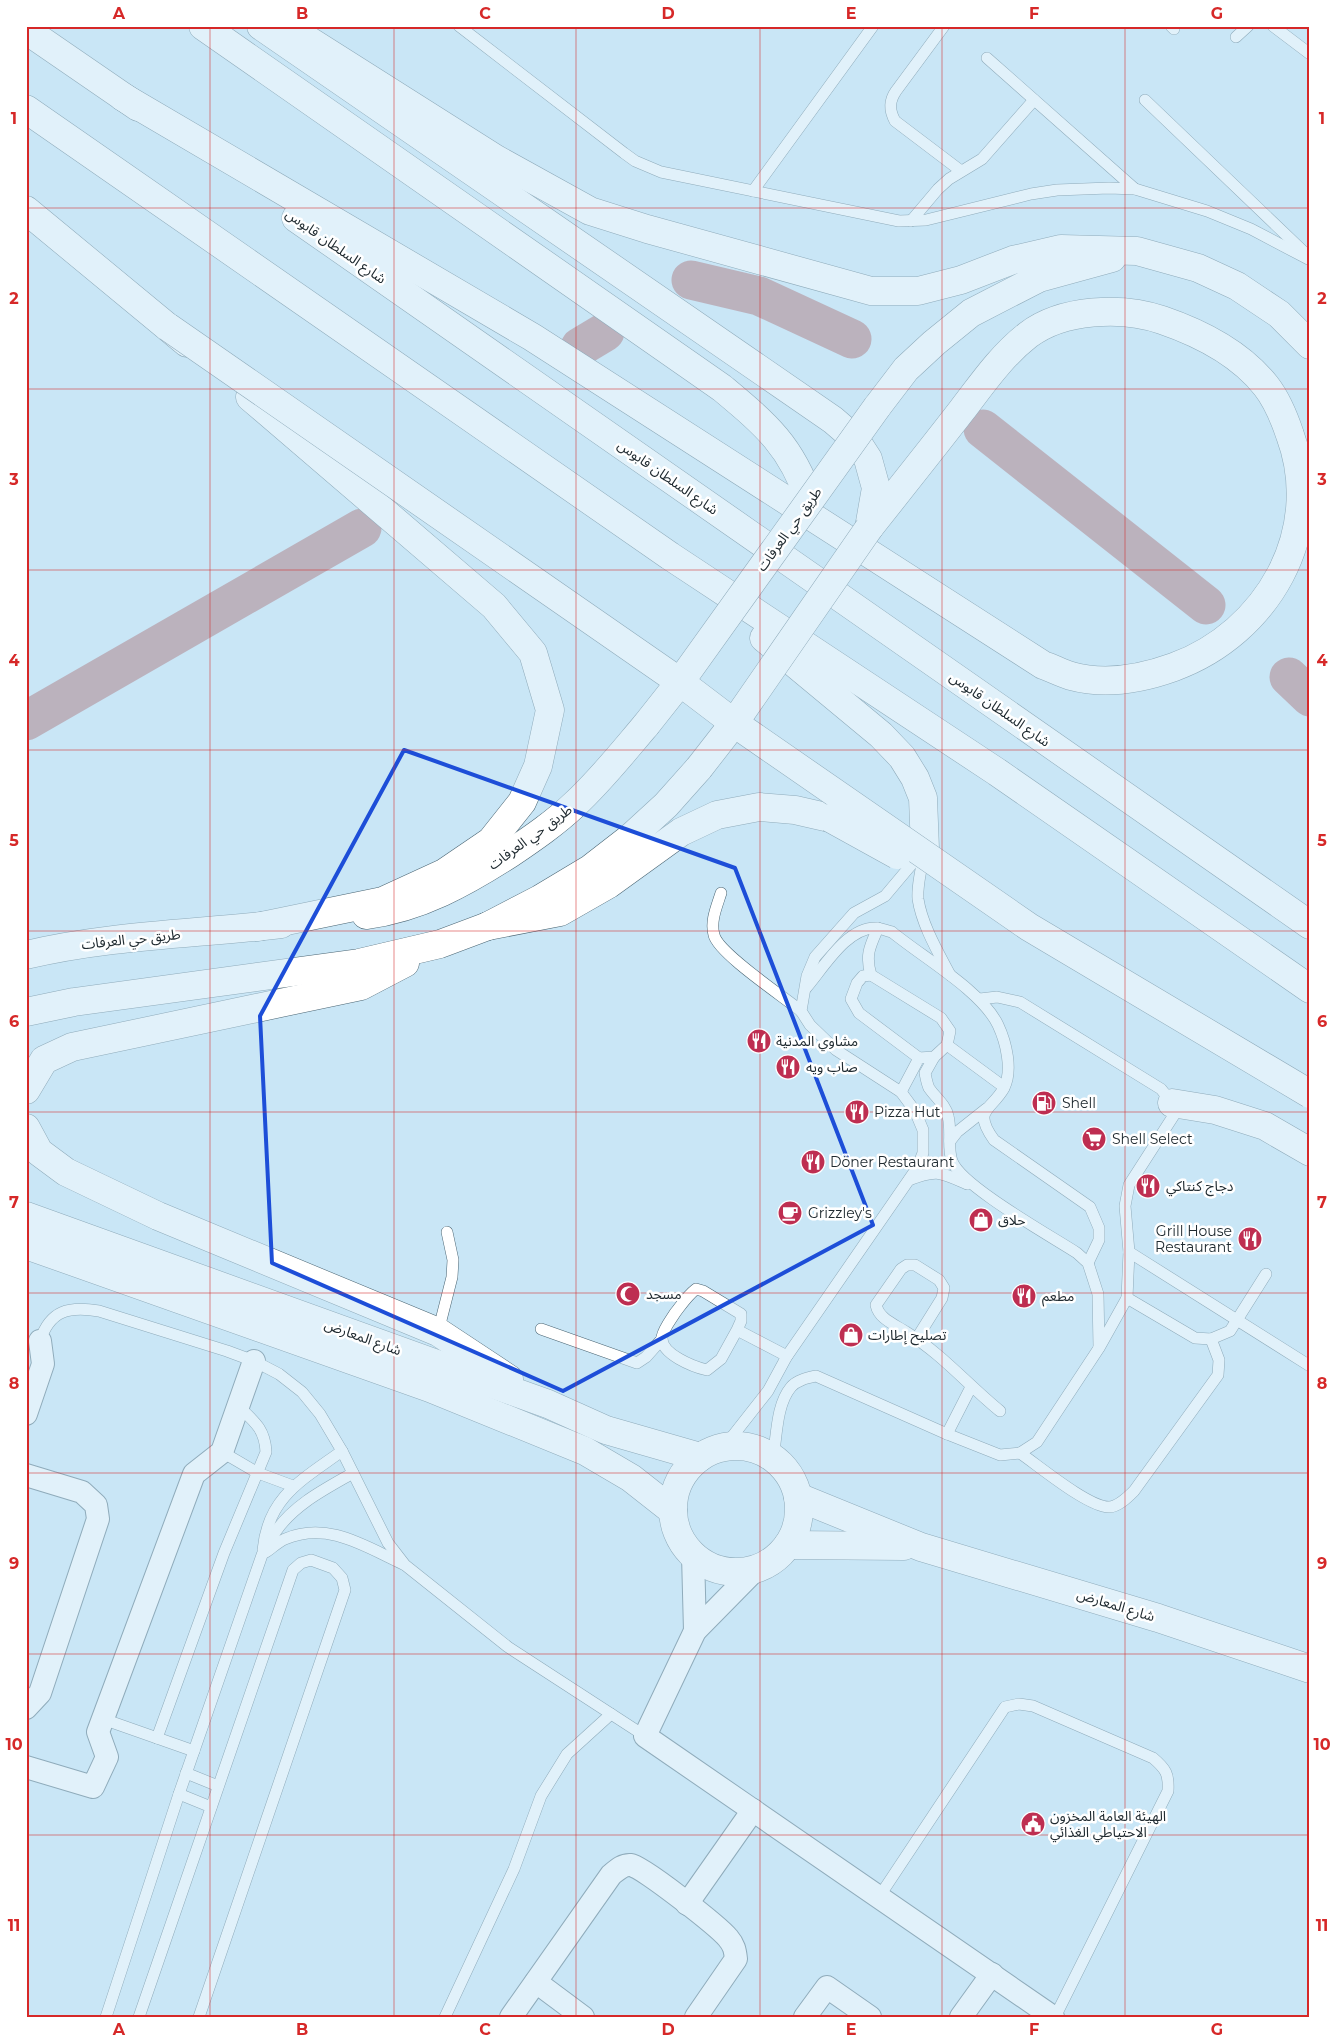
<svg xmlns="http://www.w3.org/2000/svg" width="1336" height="2043" font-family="Montserrat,'Noto Sans Arabic',sans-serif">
<rect width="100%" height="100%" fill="#c9e6f6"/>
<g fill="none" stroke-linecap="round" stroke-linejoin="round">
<g stroke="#ac7379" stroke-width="39">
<path d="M691,280L759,296L852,339"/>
<path d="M580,347L605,332"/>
<path d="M983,429L1206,605"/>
<path d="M1289,677L1310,697"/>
<path d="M26,721L362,528"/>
</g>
<defs>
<g id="service">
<path d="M459,26L624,153L635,161L661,172L899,221L926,220L1031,194L1057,190L1109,188L1135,189L1207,211L1251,229L1310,260"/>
<path d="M944,26L896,91C889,101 889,110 895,121L961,171"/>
<path d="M1171,26L1174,29"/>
<path d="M1273,26L1310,54"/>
<path d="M1236,37L1248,26"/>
<path d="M987,58L1135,189"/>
<path d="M1145,100L1305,253"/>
<path d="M753,191L873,26"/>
<path d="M911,221L938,189L949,179L982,159L1034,100"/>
<path d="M924,856C921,869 917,885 918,899C922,925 938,952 950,975"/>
<path d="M721,893C717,906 710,921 714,935C718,953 784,997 801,1011"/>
<path d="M878,928C870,946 865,955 871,975L941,1018L950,1031L947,1045L934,1057L919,1058L901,1092"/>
<path d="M871,975L863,976L857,983L851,999L859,1013L919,1058"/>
<path d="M806,988C824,967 847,927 876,928C881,928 887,931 892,932C922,957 982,991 998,1025C1006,1042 1013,1070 1004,1088C991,1111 972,1109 994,1140L1090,1207L1099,1228V1240L1088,1263"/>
<path d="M947,1045L1004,1087"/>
<path d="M934,1057L925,1073C926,1078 927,1084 929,1088C935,1097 946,1105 948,1116C952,1131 947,1147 952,1161C961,1186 1051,1236 1077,1253L1088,1263L1098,1294L1099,1347"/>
<path d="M950,1141L957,1132L986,1109"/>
<path d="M909,1180C937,1169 940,1172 967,1184"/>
<path d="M1129,1252L1310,1366"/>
<path d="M1127,1298L1195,1338L1211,1339L1230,1331L1266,1274"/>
<path d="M541,1329L637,1363L646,1357L662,1339"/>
<path d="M737,1330L721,1359L707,1370C694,1367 660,1354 662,1337C664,1328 670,1321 675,1313C682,1304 687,1296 696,1289L703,1291L741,1314V1321L737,1330L787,1356"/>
<path d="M438,1332L452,1277L453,1260L447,1232"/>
<path d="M917,1338L942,1298L944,1288L939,1280L915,1265H907L901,1269L876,1305C879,1319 894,1324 906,1332C941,1353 968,1385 1000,1411"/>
<path d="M40,1341C50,1310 69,1306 99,1311L227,1351L254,1361L279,1374L302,1392L320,1414L342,1451L388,1543L405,1565L508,1647L645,1736"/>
<path d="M947,1434L971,1387"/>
<path d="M724,1447L768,1391L787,1356L917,1168L923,1153V1130L915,1111L901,1092L836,1050L810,1025L801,1011L807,976L815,957L854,913L885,896L922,852"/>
<path d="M222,1452L258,1473L293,1486"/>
<path d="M1020,1453C1039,1466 1088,1507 1109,1507C1118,1507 1128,1497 1134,1491L1218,1375L1219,1360L1211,1339"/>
<path d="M773,1458C777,1436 776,1405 791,1387C797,1380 807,1378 816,1376L947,1434L1000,1455L1020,1453L1037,1442L1099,1348L1127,1298L1129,1252L1125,1206L1129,1185L1174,1115L1172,1103L1161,1089L1020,1002L997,997L980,999"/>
<path d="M263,1550C268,1497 302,1480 342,1451"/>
<path d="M266,1552C272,1548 278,1542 285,1539C328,1521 364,1546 403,1564"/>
<path d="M103,1719L194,1751"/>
<path d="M157,1738L224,1553L266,1452C265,1429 254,1421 238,1406"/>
<path d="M186,1773L218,1786"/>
<path d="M179,1794L211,1807"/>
<path d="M879,1897L1005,1707L1019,1704L1033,1706L1153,1758C1166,1769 1169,1774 1168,1791L1055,2017"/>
<path d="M106,2017L179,1794L262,1555C267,1547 271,1539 276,1531C295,1504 325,1489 353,1473"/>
<path d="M139,2017L293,1570L301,1563L311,1560L333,1568L342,1578L345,1590L199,2017"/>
<path d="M445,2017L514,1869L541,1796L567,1754L611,1714"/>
</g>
<g id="minor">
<path d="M26,1414L43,1364L40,1341"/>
<path d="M26,1475L82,1492L96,1505L98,1519L40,1693L26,1708"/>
<path d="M693,1555L695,1631"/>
<path d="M755,1570L695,1631L645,1736L1053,2017"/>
<path d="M26,1767L93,1787L107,1757L98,1732L194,1474L222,1452L254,1361"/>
<path d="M687,1904L753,1810"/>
<path d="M536,1982L583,2017"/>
<path d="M511,2017L611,1875C617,1870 623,1864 631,1865C642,1866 719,1927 728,1938C734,1945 735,1950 736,1959L696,2017"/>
<path d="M805,2017L827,1987L870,2017"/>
<path d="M961,2017L992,1974"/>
</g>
<g id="tertiary">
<path d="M203,26L722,388C765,424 791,445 810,501"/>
<path d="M261,26L833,420L855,439L868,459L876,488L869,528"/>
</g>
<g id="secondary">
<path d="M366,915C420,908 466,882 511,853C533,838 555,823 575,804C601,780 623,752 646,725"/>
<path d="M26,955C110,935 196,934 281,924"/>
<path d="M26,1012L74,1002L359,963L440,944L488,926L540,899L590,869L630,838L666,805L699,768"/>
<path d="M26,1090L44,1060L72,1047L361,986L405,963"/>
<path d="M26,1128L39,1152L66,1172L158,1216L438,1332L509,1379"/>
<path d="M26,1216L548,1404L606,1430L700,1457"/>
<path d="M26,1245L430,1388L585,1451L631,1478L673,1511"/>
<circle cx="736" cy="1509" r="63"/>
<path d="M798,1497L921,1547L1158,1618L1310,1669"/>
<path d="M788,1545L904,1546"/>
</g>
<g id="trunk">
<path d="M286,26L496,159L590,211L647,229L871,291H918L961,280L1013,260L1061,249L1137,251L1198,268L1237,286L1279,314L1310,345"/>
<path d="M26,30L138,107"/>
<path d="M123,97L532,337L1043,665C1052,668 1061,673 1071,676C1104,685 1141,679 1174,667C1267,633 1326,532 1290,435C1284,417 1277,400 1266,386C1240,353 1200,333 1162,320C1122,306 1062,309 1028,335C1001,356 982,384 962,410C931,450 900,489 869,528"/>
<path d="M26,109L670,556L997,772L1310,989"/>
<path d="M26,210L187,343"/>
<path d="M296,218L1310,925"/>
<path d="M250,397L494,606L533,653L550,710L538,766L522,802L491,841L444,873L383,901L257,927"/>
<path d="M877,407L906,369L934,343L971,313L1039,278L1112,258"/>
<path d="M764,638L881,735L902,757L915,778L923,798L925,849"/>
<path d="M488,926L560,912L609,884L681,832L717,815L759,807L795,810L830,818"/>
<path d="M1172,1103L1215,1110L1265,1126L1310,1152"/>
</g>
</defs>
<use href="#service" stroke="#4a6573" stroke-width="12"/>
<use href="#minor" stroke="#4a6573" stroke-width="24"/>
<use href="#tertiary" stroke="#4a6573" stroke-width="29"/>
<use href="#secondary" stroke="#4a6573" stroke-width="29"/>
<use href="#trunk" stroke="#4a6573" stroke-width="29"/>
<use href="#service" stroke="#fff" stroke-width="11"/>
<use href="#minor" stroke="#fff" stroke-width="22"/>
<use href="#tertiary" stroke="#fff" stroke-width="28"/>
<use href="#secondary" stroke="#fff" stroke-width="28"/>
<use href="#trunk" stroke="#fff" stroke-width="28"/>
<defs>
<g id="secondary-bridge">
<path d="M646,725L680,682L877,407"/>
<path d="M699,768L734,723L869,528"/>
</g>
<g id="trunk-bridge">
<path d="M168,327L680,682L734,723L1029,927L1310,1094"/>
<path d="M830,818L897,855"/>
</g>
</defs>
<use href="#secondary-bridge" stroke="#4a6573" stroke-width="29" stroke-linecap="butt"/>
<use href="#trunk-bridge" stroke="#4a6573" stroke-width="29" stroke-linecap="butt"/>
<use href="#secondary-bridge" stroke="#fff" stroke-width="28"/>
<use href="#trunk-bridge" stroke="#fff" stroke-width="28"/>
</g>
<path d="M0 0H1336V2043H0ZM404,750L735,868L873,1225L563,1391L272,1263L260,1016Z" fill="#c9e6f6" fill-opacity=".55" fill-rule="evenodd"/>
<path fill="none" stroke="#1d4ed8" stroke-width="4" stroke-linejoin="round" d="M404,750L735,868L873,1225L563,1391L272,1263L260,1016Z"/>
<path fill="none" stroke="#d62828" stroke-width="1" stroke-opacity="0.55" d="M210,26V2017M394,26V2017M576,26V2017M760,26V2017M942,26V2017M1125,26V2017M26,208H1310M26,389H1310M26,570H1310M26,750H1310M26,931H1310M26,1112H1310M26,1293H1310M26,1473H1310M26,1654H1310M26,1835H1310"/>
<defs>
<symbol id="restaurant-disc" viewBox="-11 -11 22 22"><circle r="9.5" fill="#be2e51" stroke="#fff"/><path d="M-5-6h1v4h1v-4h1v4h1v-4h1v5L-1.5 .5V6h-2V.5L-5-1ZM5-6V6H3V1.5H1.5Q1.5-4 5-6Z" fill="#fff"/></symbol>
<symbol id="fuel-disc" viewBox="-11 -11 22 22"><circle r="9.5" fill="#be2e51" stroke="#fff"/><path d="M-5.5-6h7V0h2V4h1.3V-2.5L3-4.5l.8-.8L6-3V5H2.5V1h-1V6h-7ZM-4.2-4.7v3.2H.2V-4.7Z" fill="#fff"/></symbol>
<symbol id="supermarket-disc" viewBox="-11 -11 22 22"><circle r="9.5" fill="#be2e51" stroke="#fff"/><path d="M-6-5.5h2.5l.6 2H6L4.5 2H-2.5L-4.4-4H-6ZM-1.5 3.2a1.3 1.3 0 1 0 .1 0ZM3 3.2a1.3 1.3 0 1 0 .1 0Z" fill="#fff"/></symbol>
<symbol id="cafe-disc" viewBox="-11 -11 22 22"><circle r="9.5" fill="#be2e51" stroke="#fff"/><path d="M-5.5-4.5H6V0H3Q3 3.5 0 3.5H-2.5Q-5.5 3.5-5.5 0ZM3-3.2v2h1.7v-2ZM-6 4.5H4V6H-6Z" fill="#fff"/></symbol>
<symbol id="shop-disc" viewBox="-11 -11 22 22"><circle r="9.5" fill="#be2e51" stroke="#fff"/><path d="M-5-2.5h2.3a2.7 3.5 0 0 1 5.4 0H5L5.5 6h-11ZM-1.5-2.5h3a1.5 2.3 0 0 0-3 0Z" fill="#fff"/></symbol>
<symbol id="mosque-disc" viewBox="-11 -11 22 22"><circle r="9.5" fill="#be2e51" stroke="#fff"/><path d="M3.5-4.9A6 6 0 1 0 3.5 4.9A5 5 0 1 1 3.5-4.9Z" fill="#fff"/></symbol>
<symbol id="civic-disc" viewBox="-11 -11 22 22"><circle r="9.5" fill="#be2e51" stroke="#fff"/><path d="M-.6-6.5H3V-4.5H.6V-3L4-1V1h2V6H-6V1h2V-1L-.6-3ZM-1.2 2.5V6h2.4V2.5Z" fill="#fff"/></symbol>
</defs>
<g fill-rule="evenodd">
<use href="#restaurant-disc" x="745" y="1027" width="28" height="28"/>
<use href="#restaurant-disc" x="774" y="1053" width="28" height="28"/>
<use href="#fuel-disc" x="1030" y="1089" width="28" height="28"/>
<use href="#restaurant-disc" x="843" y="1098" width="28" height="28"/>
<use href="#supermarket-disc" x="1080" y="1125" width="28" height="28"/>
<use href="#restaurant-disc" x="799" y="1148" width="28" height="28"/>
<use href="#restaurant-disc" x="1134" y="1172" width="28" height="28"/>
<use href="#cafe-disc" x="776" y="1199" width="28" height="28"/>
<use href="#shop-disc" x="967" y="1206" width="28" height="28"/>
<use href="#restaurant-disc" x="1236" y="1225" width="28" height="28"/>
<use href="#mosque-disc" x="614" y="1280" width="28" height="28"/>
<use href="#restaurant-disc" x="1010" y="1282" width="28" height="28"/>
<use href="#shop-disc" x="837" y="1321" width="28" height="28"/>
<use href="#civic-disc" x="1019" y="1810" width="28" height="28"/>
</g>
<g text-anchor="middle" stroke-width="5" stroke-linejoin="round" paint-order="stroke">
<g font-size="14" fill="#202b31" stroke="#fff">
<text transform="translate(336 246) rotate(35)" y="5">شارع السلطان قابوس</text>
<text transform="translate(668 477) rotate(35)" y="5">شارع السلطان قابوس</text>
<text transform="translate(789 529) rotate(-54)" y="5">طريق حي العرفات</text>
<text transform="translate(1000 709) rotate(35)" y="5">شارع السلطان قابوس</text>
<text transform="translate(530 837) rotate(-36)" y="5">طريق حي العرفات</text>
<text transform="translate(131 939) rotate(-6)" y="5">طريق حي العرفات</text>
<text transform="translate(363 1337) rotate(20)" y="5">شارع المعارض</text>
<text transform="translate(1116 1605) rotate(17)" y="5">شارع المعارض</text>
</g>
<g font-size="14" fill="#202b31" stroke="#fff" text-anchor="start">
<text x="776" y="1046">مشاوي المدنية</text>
<text x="806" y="1072">صاب ويه</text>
<text x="1062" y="1108">Shell</text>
<text x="874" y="1117">Pizza Hut</text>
<text x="1112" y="1144">Shell Select</text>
<text x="830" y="1167">Döner Restaurant</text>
<text x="1166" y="1191">دجاج كنتاكي</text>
<text x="808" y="1218">Grizzley's</text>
<text x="998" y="1225">حلاق</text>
<text x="1232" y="1236" text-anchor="end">Grill House<tspan x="1232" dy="16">Restaurant</tspan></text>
<text x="646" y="1299">مسجد</text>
<text x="1042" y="1301">مطعم</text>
<text x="868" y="1340">تصليح إطارات</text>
<text x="1050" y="1821">الهيئة العامة المخزون<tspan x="1050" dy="16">الاحتياطي الغذائي</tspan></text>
</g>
</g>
<rect width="1336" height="2043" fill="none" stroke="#ffffff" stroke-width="55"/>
<rect x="28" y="28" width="1280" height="1988" fill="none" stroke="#d62828" stroke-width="2"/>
<g font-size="16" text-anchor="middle" font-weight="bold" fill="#d62828">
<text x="119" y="19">A</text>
<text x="302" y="19">B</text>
<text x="485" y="19">C</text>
<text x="668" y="19">D</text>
<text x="851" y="19">E</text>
<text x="1034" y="19">F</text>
<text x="1217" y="19">G</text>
<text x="14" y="124">1</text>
<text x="1322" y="124">1</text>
<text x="14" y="304">2</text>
<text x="1322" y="304">2</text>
<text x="14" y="485">3</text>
<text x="1322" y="485">3</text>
<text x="14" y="666">4</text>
<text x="1322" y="666">4</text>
<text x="14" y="846">5</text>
<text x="1322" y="846">5</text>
<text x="14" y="1027">6</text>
<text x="1322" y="1027">6</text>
<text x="14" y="1208">7</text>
<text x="1322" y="1208">7</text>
<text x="14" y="1389">8</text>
<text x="1322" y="1389">8</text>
<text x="14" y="1569">9</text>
<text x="1322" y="1569">9</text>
<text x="14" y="1750">10</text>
<text x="1322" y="1750">10</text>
<text x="14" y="1931">11</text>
<text x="1322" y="1931">11</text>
<text x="119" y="2035">A</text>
<text x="302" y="2035">B</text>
<text x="485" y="2035">C</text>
<text x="668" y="2035">D</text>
<text x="851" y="2035">E</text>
<text x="1034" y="2035">F</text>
<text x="1217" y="2035">G</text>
</g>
</svg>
